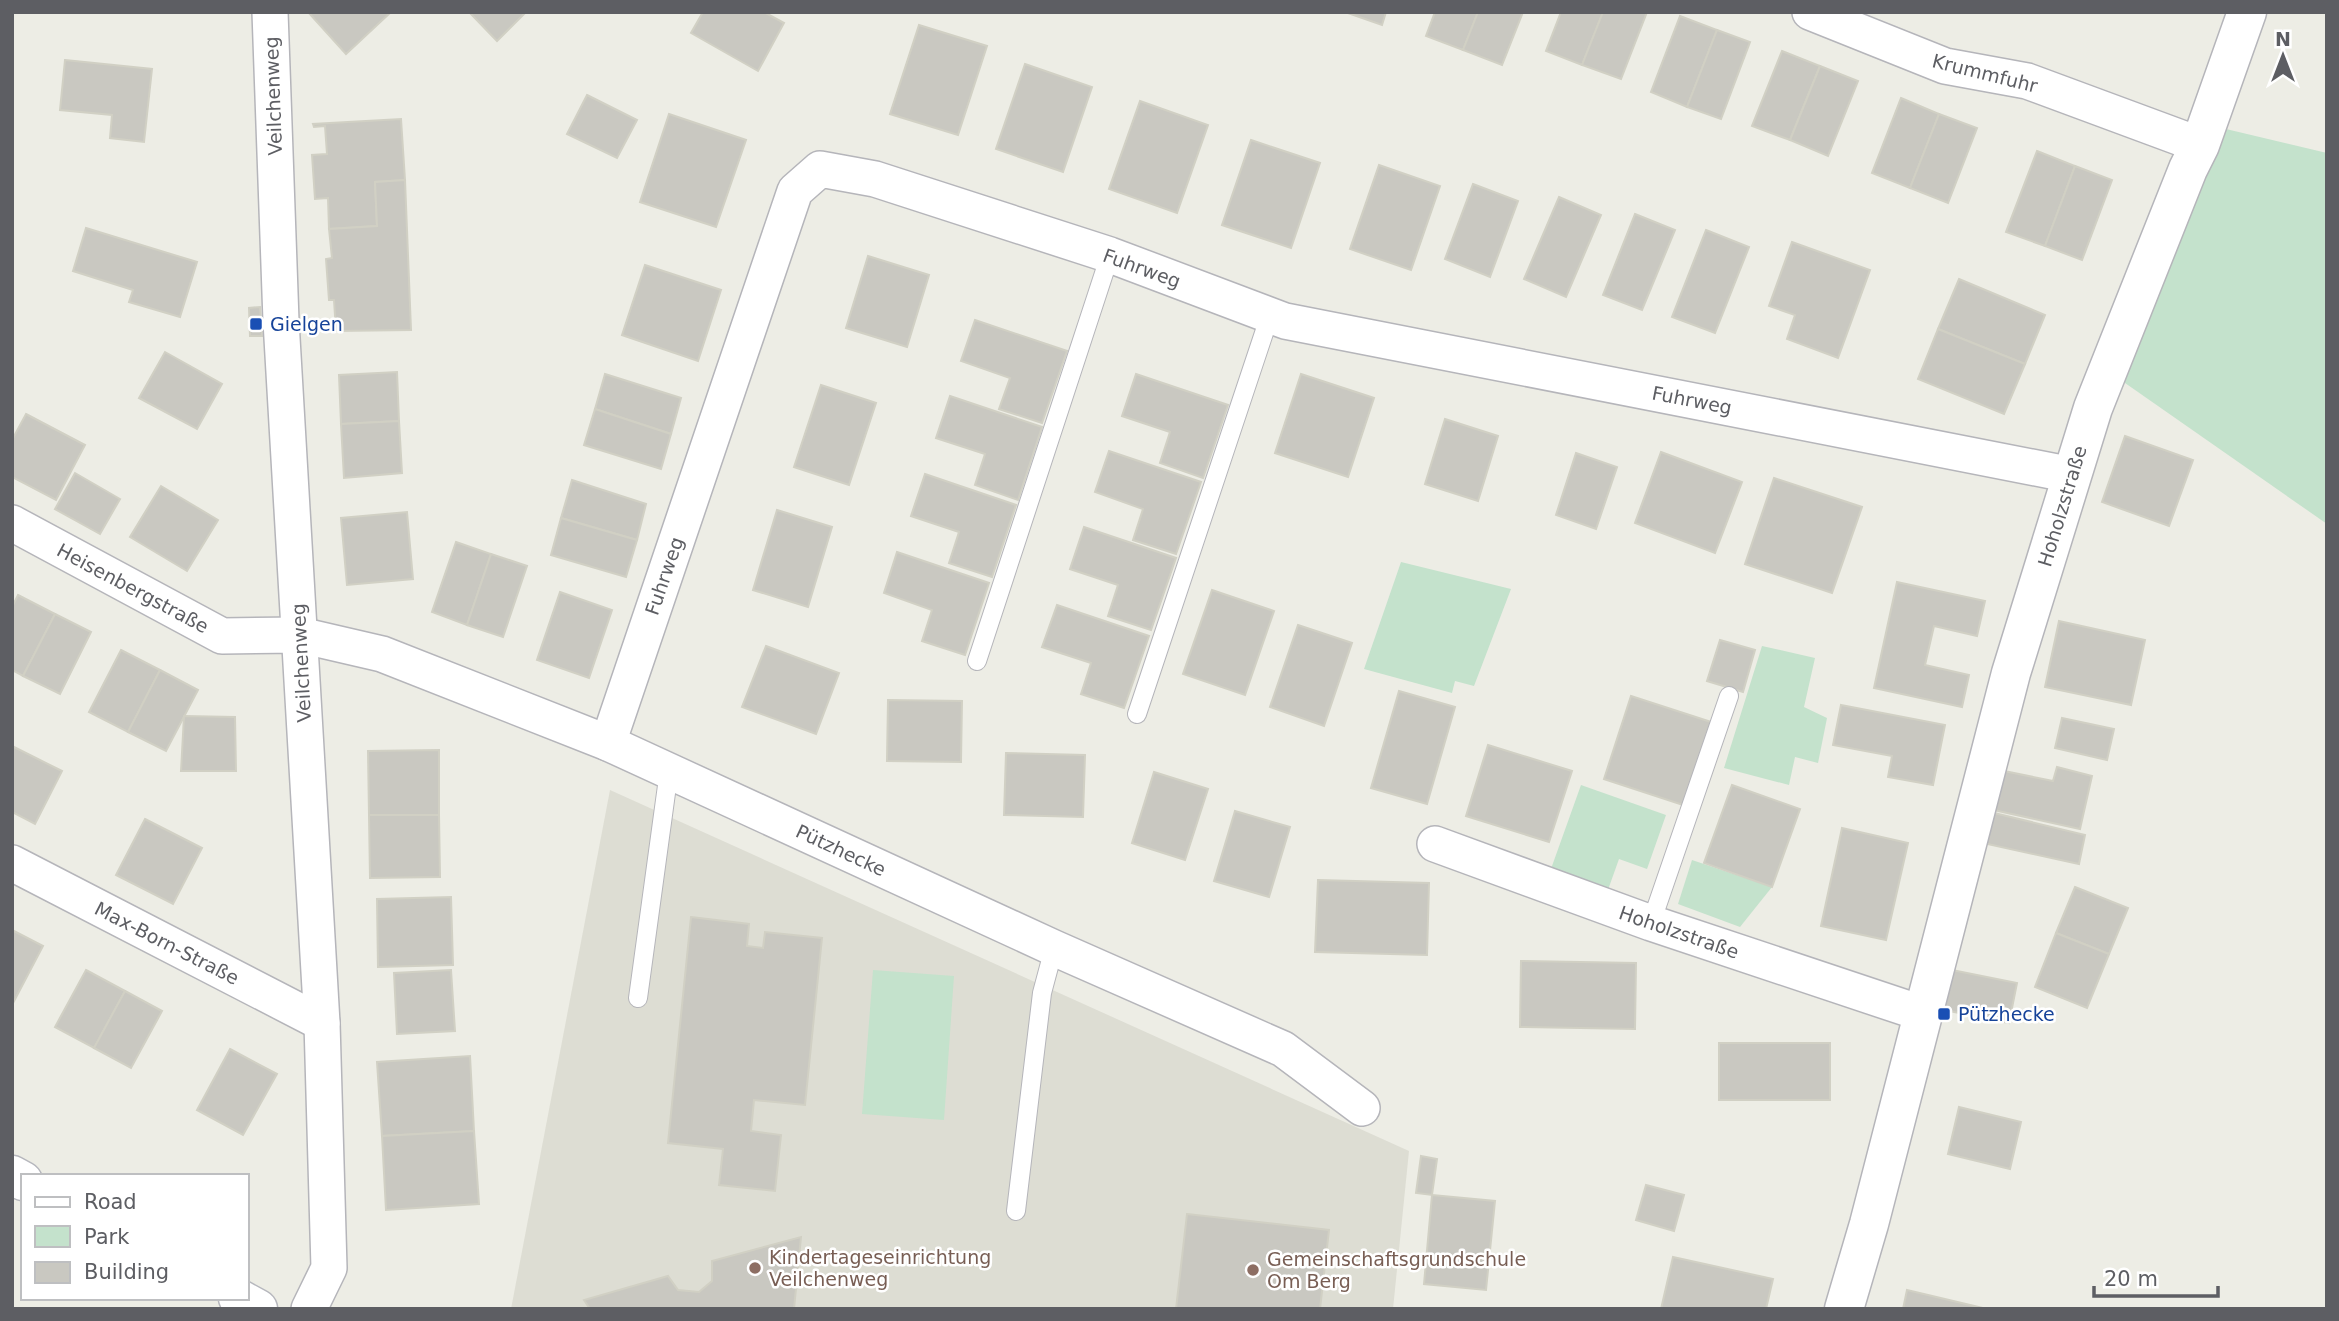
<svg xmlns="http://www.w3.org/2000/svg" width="2339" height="1321" font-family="'DejaVu Sans',sans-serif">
<rect width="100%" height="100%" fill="#edede5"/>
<path fill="#ddddd3" d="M610,790L1409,1151L1393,1309H511Z"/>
<g fill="#c4e2cc">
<path d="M2226,129L2327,153V524L2115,376Z"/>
<path d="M1401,562L1511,589L1474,686L1455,681L1452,693L1364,669Z"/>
<path d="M1762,646L1815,658L1804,707L1827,718L1818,763L1795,757L1789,785L1724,768Z"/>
<path d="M1581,785L1666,815L1647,869L1619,859L1604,901L1547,880Z"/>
<path d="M1692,860L1772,887L1740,927L1678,904Z"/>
<path d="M873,970L954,976L944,1120L862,1114Z"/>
</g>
<g fill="#c9c8c1" stroke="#d1d0c4" stroke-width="2">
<path d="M308,12H391L346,54Z"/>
<path d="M469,12H526L497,41Z"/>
<path d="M703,12H764L784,23L758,71L691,33Z"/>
<path d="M1345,12H1386L1382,25Z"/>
<path d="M1435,12H1478L1463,50L1426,36Z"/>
<path d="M1478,12H1523L1502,65L1463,50Z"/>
<path d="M1561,12H1603L1582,65L1546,51Z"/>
<path d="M1603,12H1647L1621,79L1582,65Z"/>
<path d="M1680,16L1717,30L1687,107L1651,92Z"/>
<path d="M919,25L987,46L958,135L890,114Z"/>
<path d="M1717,30L1750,42L1721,119L1687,107Z"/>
<path d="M1782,51L1820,66L1790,140L1752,126Z"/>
<path d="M65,60L152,69L144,142L110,138L112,115L60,110Z"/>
<path d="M1025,64L1092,87L1063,172L996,149Z"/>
<path d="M1820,66L1858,81L1828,156L1790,140Z"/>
<path d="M587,95L637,120L617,158L567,134Z"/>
<path d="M1901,98L1939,114L1910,188L1872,173Z"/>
<path d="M1140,101L1208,125L1177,213L1109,189Z"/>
<path d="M669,114L746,140L716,227L640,202Z"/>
<path d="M1939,114L1977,128L1948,203L1910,188Z"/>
<path d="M401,119L405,180L375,182L377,226L329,229L328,198L315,199L312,155L327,154L325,126L314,127L313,124Z"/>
<path d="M1251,140L1320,163L1291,248L1222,225Z"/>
<path d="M2037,151L2075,166L2045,246L2006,232Z"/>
<path d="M1379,165L1440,186L1411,270L1350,249Z"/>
<path d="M2075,166L2112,180L2082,260L2045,246Z"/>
<path d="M405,180L411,330L336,331L334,300H329L326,259L332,258L329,229L377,226L375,182Z"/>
<path d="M1473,184L1518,201L1490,277L1445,259Z"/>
<path d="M1559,197L1601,215L1566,297L1524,279Z"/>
<path d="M1635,214L1675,230L1642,310L1603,295Z"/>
<path d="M86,228L197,262L180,317L129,302L133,290L73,271Z"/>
<path d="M1706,230L1749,247L1715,333L1672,317Z"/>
<path d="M1792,242L1870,270L1838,358L1787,339L1795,315L1769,306Z"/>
<path d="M868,256L929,275L907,347L846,328Z"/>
<path d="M645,265L721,290L698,361L622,335Z"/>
<path d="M1959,279L2045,315L2025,364L1938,329Z"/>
<path d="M260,307L262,336H250L249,308Z"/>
<path d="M975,320L1067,351L1042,423L999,409L1010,378L961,361Z"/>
<path d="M1938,329L2025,364L2004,414L1918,379Z"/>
<path d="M165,352L222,384L197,429L139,398Z"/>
<path d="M397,372L399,421L341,424L339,375Z"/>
<path d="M605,374L681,398L671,434L595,409Z"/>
<path d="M1136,374L1228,405L1203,478L1160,463L1170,432L1122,416Z"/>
<path d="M1301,374L1374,398L1348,477L1275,453Z"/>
<path d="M821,385L876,403L849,485L794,467Z"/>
<path d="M950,396L1042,427L1018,500L975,485L985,454L936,438Z"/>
<path d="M595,409L671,434L661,469L584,445Z"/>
<path d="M26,414L85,445L56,500L12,477V440Z"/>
<path d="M1445,419L1498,436L1478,501L1425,484Z"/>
<path d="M399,421L402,473L344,478L341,424Z"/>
<path d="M2125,436L2193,460L2169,526L2102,502Z"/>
<path d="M1109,451L1201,482L1176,554L1133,540L1143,509L1095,492Z"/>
<path d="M1661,452L1742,482L1715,553L1635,523Z"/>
<path d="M1576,453L1617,467L1596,529L1556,515Z"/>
<path d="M75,473L120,499L100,534L55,509Z"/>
<path d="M925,474L1016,505L992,577L949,563L959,532L911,516Z"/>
<path d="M1774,478L1862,507L1832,593L1745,564Z"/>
<path d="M572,480L646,504L637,540L561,518Z"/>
<path d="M161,486L218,520L187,571L130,537Z"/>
<path d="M777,510L832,527L808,607L753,590Z"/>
<path d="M407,512L413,579L347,585L341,518Z"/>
<path d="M561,518L637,540L626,577L551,555Z"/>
<path d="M1084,527L1176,558L1151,630L1108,616L1118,585L1070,569Z"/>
<path d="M456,542L491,554L467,625L432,612Z"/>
<path d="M897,552L989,583L965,655L922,641L932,610L884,593Z"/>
<path d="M491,554L527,566L503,637L467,625Z"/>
<path d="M1897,582L1985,601L1977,636L1934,626L1925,665L1969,675L1962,707L1874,688Z"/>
<path d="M1212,590L1274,611L1245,695L1183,674Z"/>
<path d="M560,592L612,610L589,678L537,660Z"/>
<path d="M18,595L55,614L23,676L12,670V607Z"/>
<path d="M1057,605L1149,636L1124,708L1081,694L1091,663L1042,647Z"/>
<path d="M55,614L91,632L60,694L23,676Z"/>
<path d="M2059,621L2145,640L2131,705L2045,687Z"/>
<path d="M1298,625L1352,643L1324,726L1270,707Z"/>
<path d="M1720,640L1755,650L1743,692L1707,681Z"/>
<path d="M766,646L839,673L816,734L742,707Z"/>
<path d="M121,650L160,670L128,732L89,712Z"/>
<path d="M160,670L198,690L166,751L128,732Z"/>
<path d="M1399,691L1455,707L1427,804L1371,788Z"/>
<path d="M1631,696L1711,722L1683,805L1604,779Z"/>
<path d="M888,700L962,701L961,762L887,761Z"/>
<path d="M1841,705L1945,725L1933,785L1888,777L1892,756L1833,745Z"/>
<path d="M184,716L235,717L236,771H181Z"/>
<path d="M2062,718L2114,729L2107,760L2055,748Z"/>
<path d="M1488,745L1572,771L1549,842L1466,816Z"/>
<path d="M12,746L62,771L35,824L12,812Z"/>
<path d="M439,750V815H369L368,751Z"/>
<path d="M1006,753L1085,755L1083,817L1004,815Z"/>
<path d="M2057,767L2092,776L2080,829L1989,809L1999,770L2053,781Z"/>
<path d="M1154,772L1208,789L1185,860L1132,843Z"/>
<path d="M1732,785L1800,809L1772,887L1704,863Z"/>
<path d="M1235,811L1290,827L1269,897L1214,881Z"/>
<path d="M1990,812L2085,835L2079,864L1983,843Z"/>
<path d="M369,815H439L440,877L370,878Z"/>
<path d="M145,819L202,848L173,904L116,875Z"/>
<path d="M1842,828L1908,843L1886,940L1821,926Z"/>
<path d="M1318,880L1429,883L1427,955L1315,952Z"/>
<path d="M2075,887L2128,908L2109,954L2056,933Z"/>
<path d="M451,897L453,965L378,967L377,899Z"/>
<path d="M691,917L749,924L747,946L763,948L765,932L822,938L805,1105L754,1100L751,1131L781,1135L775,1191L719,1185L723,1149L668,1143Z"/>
<path d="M12,930L43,946L12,1005Z"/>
<path d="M2056,933L2109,954L2087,1008L2035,987Z"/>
<path d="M1521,961L1636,963L1635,1029L1520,1027Z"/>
<path d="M86,970L125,991L94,1048L55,1027Z"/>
<path d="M451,970L455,1031L397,1034L394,973Z"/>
<path d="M1952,970L2017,983L2009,1023L1944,1010Z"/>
<path d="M125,991L162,1011L131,1068L94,1048Z"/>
<rect x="1719" y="1043" width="111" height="57"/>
<path d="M230,1049L277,1074L243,1135L197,1110Z"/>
<path d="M470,1056L474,1131L382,1136L377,1062Z"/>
<path d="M1959,1107L2021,1122L2010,1169L1948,1154Z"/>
<path d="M474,1131L479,1204L386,1210L382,1136Z"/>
<path d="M1421,1156L1437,1159L1432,1195L1416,1193Z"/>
<path d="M1646,1185L1684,1195L1674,1231L1636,1220Z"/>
<path d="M1432,1195L1495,1201L1486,1290L1424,1284Z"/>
<path d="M1187,1214L1329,1230L1320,1309H1176Z"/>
<path d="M801,1237L794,1309H590L584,1300L668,1276L678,1290L699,1292L712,1281V1261Z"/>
<path d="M1673,1257L1773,1279L1766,1309H1661Z"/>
<path d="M1907,1290L1987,1309H1903Z"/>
</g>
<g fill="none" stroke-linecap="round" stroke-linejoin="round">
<defs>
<g id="service">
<path d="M977,661L1110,255"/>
<path d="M1137,714L1270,315"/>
<path d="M1651,923L1729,696"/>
<path d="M638,998L669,771"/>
<path d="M1016,1211L1042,993L1054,948"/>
</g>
<g id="minor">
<path d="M270,12L281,321L322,1023L329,1268L309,1309"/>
<path d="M1810,12L1945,66L2027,81L2200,145"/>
<path d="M12,523L222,636L300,635L382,654L608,743L1054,948L1283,1049L1362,1108"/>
<path d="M608,743L795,191L820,169L875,179L1110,255L1285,321L2072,475"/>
<path d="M1435,844L1651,923L1924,1014"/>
<path d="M12,863L322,1023"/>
</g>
<path id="tertiary" d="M1844,1309L1869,1224L2011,673L2093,408L2188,169L2200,145L2247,12"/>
<g id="secondary">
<path d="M12,1175L23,1181"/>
<path d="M238,1298L258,1309"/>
</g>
</defs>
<use href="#service" stroke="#b5b5ba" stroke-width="20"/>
<use href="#minor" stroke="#b5b5ba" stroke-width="38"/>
<use href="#tertiary" stroke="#b5b5ba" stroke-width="41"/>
<use href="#secondary" stroke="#b6b7bd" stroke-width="41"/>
<use href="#service" stroke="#fff" stroke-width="18"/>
<use href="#minor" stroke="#fff" stroke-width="35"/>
<use href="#tertiary" stroke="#fff" stroke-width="38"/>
<use href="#secondary" stroke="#fff" stroke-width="38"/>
</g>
<g fill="#1a4fb4" stroke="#fff" stroke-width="2.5">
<rect x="249" y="317" width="14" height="14" rx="3.5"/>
<rect x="1937" y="1007" width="14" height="14" rx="3.5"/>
</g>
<g fill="#8d6e63" stroke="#fff" stroke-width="2.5">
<circle cx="755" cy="1268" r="7"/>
<circle cx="1253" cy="1270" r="7"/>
</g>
<g text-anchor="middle" stroke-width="5" stroke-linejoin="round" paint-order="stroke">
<g font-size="19" fill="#5d5e63" stroke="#fff">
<text transform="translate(1985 73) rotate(14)" y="7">Krummfuhr</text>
<text transform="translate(273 96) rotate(-92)" y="7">Veilchenweg</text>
<text transform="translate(1142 268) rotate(20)" y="7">Fuhrweg</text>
<text transform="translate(1692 400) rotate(11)" y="7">Fuhrweg</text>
<text transform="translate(2062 506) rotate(-73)" y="7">Hoholzstraße</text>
<text transform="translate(664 576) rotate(-71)" y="7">Fuhrweg</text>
<text transform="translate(133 588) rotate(28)" y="7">Heisenbergstraße</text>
<text transform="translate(301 663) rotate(-93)" y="7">Veilchenweg</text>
<text transform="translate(841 850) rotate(25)" y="7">Pützhecke</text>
<text transform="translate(1679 932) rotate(19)" y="7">Hoholzstraße</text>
<text transform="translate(167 943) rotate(27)" y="7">Max-Born-Straße</text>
</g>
<g font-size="19" fill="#164399" stroke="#fff" text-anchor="start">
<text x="270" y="331">Gielgen</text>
<text x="1958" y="1021">Pützhecke</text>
</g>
<g font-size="19" fill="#785e54" stroke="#fff" text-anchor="start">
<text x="769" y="1264">Kindertageseinrichtung<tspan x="769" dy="22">Veilchenweg</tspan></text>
<text x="1267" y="1266">Gemeinschaftsgrundschule<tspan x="1267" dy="22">Om Berg</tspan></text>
</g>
</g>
<rect width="2339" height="1321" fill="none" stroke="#5d5e63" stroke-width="28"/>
<rect x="21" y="1174" width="228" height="126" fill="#ffffff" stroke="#bebfc1" stroke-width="2"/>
<rect x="35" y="1197" width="35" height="10" fill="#ffffff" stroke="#bebfc1" stroke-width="2"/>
<text x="84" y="1209" font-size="21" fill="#5d5e63">Road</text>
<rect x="35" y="1226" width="35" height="21" fill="#c4e2cc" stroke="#bebfc1" stroke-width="2"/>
<text x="84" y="1244" font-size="21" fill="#5d5e63">Park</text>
<rect x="35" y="1262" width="35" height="21" fill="#c9c8c1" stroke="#bebfc1" stroke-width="2"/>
<text x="84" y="1279" font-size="21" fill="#5d5e63">Building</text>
<g transform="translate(2283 56)" stroke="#ffffff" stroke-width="5" paint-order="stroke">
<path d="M0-5L12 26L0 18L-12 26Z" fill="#5d5e63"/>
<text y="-10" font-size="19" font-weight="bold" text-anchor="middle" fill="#5d5e63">N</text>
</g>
<path d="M2094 1286v10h124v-10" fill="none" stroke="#5d5e63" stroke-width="3.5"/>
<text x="2104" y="1286" font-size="21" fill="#5d5e63" stroke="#ffffff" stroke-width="5" paint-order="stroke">20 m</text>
</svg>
